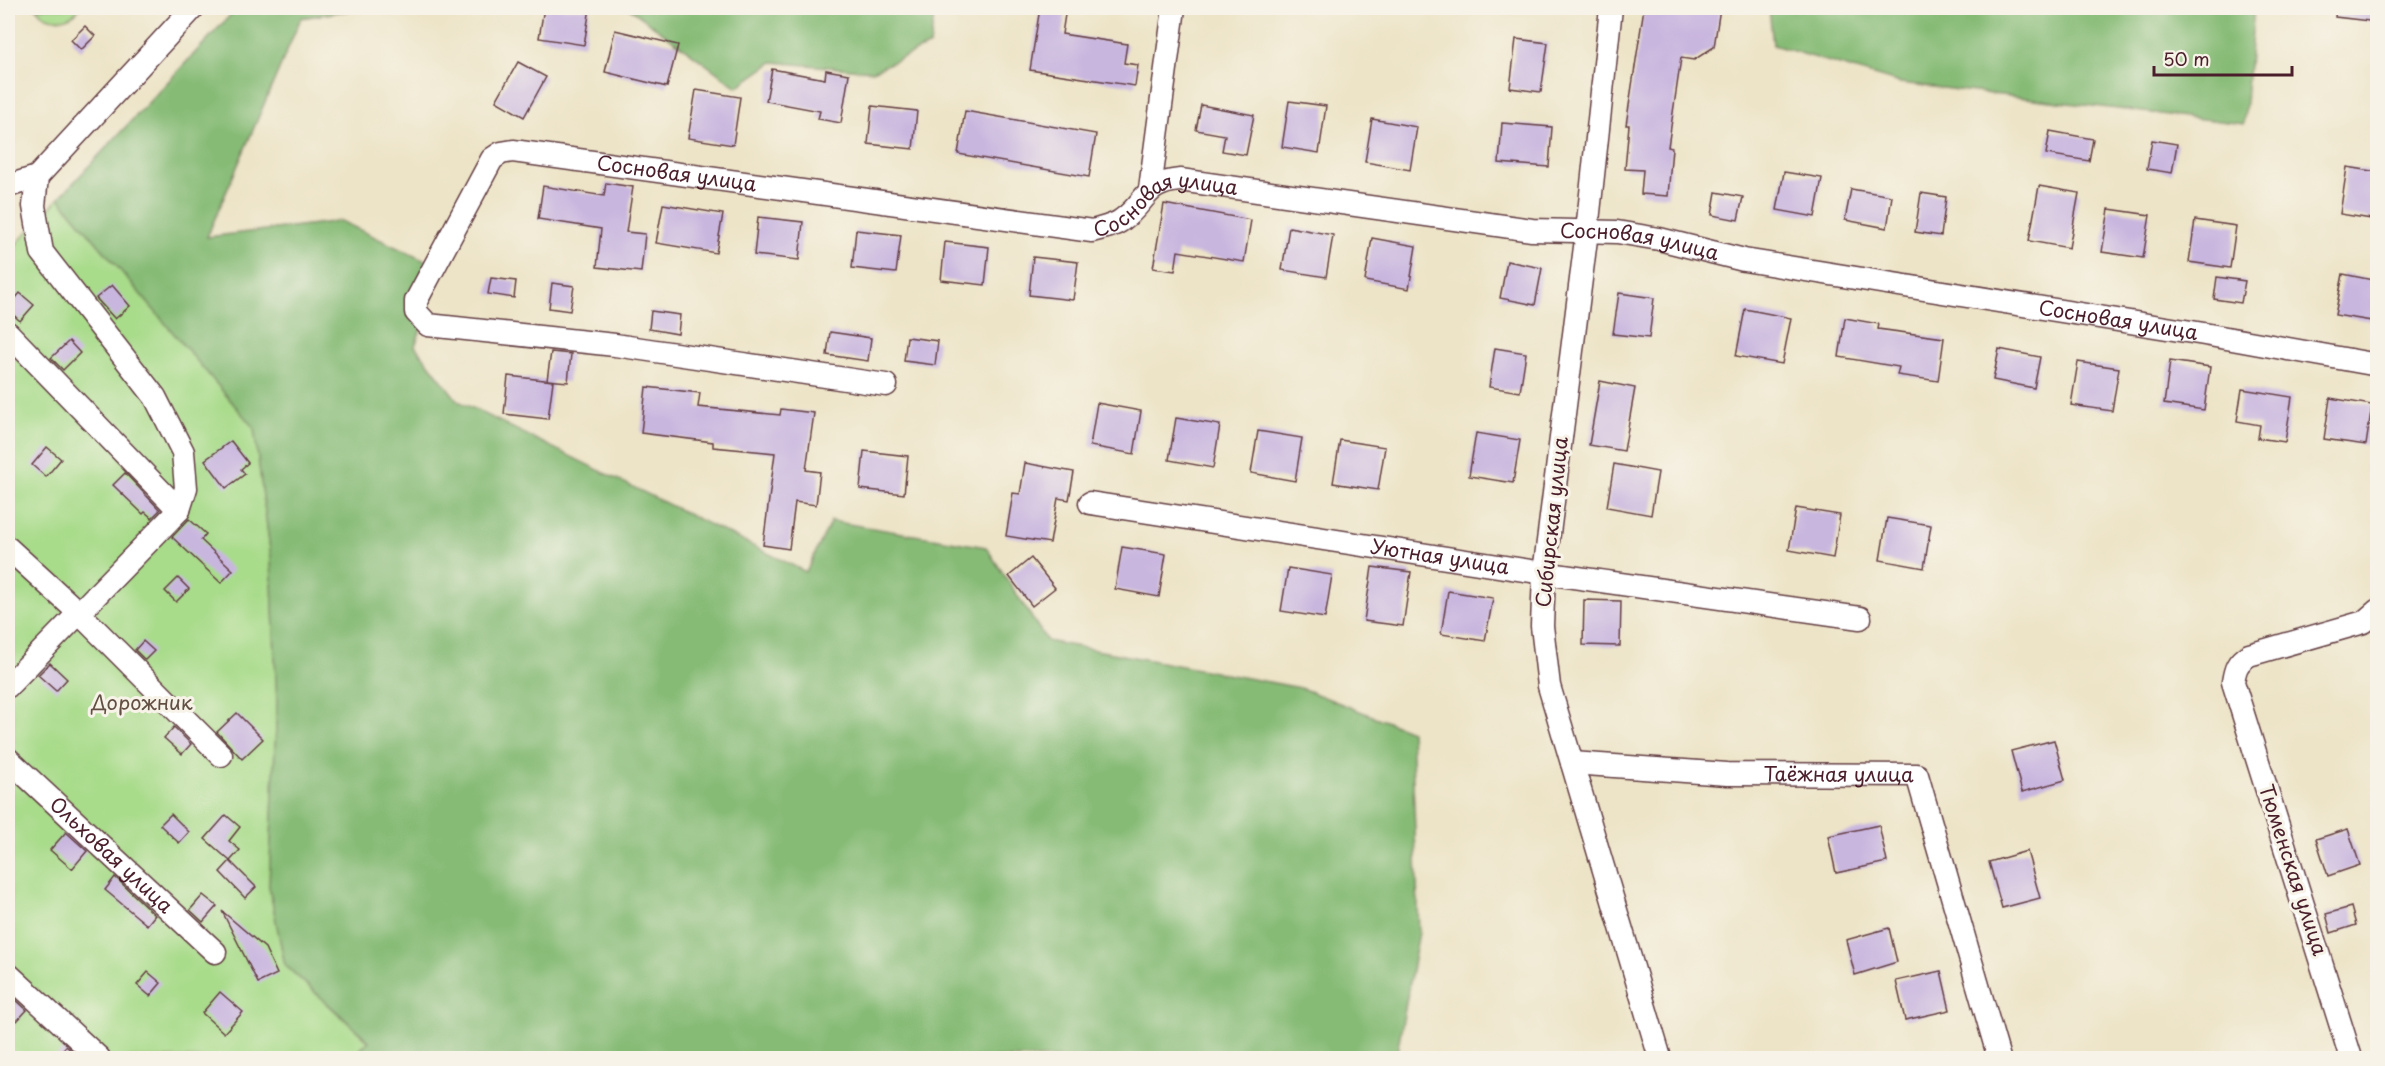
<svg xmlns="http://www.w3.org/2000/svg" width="2385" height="1066" font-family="'Playpen Sans',sans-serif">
<rect width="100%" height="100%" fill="#f7f3e8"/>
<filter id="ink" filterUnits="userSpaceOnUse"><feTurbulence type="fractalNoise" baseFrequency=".0167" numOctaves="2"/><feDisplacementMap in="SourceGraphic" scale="12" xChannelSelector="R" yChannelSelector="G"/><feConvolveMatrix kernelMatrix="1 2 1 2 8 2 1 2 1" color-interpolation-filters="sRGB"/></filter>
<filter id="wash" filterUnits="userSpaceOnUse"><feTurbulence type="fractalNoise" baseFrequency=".008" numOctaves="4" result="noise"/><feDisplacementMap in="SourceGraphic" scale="24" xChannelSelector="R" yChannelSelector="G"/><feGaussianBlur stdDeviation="1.35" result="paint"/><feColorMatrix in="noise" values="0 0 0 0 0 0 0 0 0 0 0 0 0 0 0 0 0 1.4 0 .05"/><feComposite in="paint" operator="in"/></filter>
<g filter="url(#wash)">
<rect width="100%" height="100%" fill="#ede4c7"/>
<g fill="#a8db8a" stroke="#797d5a" stroke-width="1.5">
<path d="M36,8H80C69,23 47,23 36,8Z"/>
<path d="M59,198L254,428L271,557L277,703L269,886L285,965L369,1042L351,1058H8V253Z"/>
</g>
<g fill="#86bb76" stroke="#686d50" stroke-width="1.5">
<path d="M237,8H365L301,18L207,237L341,221L442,269L415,346L458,401L806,572L831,521L986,547L1047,641L1301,688L1411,731L1419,932L1396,1058H351L369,1041L285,965L269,886L277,703L271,557L254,428L59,198Z"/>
<path d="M629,8H935L930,45L873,71L773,62L737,87Z"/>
<path d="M1769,8H2254L2244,124L1900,83L1773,45Z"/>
</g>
<g id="blocks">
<g fill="#c9b6df">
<path d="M544,8H590L584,45L539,38Z"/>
<path d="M1040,8H1066L1062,34L1127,44L1124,63L1138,65L1135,86L1030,70Z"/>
<path d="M1644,8H1720L1714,47L1694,60L1681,58L1668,147L1672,148L1668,196L1641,194L1643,170L1625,169L1629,125H1626Z"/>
<path d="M2336,8H2378V22L2335,17Z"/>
<path d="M85,26L95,36L81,50L71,40Z"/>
<path d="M615,30L678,45L667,87L605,72Z"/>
<path d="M1516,39L1548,43L1541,92L1510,88Z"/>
<path d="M518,62L546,77L524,117L496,101Z"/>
<path d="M772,69L825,79L826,70L849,74L841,123L818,119L820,111L766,101Z"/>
<path d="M696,90L740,97L733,145L688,138Z"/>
<path d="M1289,101L1326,106L1319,153L1282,147Z"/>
<path d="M1201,105L1254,115L1246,155L1222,151L1225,135L1196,130Z"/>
<path d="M872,106L917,111L913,149L868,144Z"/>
<path d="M965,111L1096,134L1089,177L958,154Z"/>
<path d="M1372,119L1417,127L1410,170L1365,162Z"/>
<path d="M1502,123L1552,127L1549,167L1499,163Z"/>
<path d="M2050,131L2093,139L2089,161L2046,154Z"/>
<path d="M2152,140L2177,144L2172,173L2147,169Z"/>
<path d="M2347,167L2378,172V220L2340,214Z"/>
<path d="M1784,172L1822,178L1815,217L1777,210Z"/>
<path d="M606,183L633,187L626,232L645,234L641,272L597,267L601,229L538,219L543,186L604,196Z"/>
<path d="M2039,186L2079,193L2069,248L2029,241Z"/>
<path d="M1851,189L1892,196L1887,228L1845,220Z"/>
<path d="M1716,192L1743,197L1738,220L1712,215Z"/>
<path d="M1921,193L1946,197L1941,236L1915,232Z"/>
<path d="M663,204L723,214L716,253L656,243Z"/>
<path d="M1164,204L1251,220L1244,262L1178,251L1175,271L1153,268Z"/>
<path d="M2109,209L2150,215L2143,258L2102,252Z"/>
<path d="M758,217L803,222L799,260L754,255Z"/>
<path d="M2195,220L2236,226L2230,268L2189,262Z"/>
<path d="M1289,227L1333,235L1326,277L1282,270Z"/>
<path d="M856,230L901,235L896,273L852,268Z"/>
<path d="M1372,238L1416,246L1409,289L1365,281Z"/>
<path d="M945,242L989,247L985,285L941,280Z"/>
<path d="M1033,257L1078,262L1073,300L1029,295Z"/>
<path d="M1507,261L1542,268L1535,305L1500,298Z"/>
<path d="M2343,274L2378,281V322L2335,315Z"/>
<path d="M2217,277L2245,281L2241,303L2214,299Z"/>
<path d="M491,278L516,281L514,298L488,294Z"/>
<path d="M552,283L574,286L570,311L549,308Z"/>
<path d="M112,285L130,306L115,319L96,298Z"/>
<path d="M20,293L34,305L20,321L8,310V307Z"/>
<path d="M1619,293L1654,298L1649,338L1613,334Z"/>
<path d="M1745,309L1791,318L1782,364L1736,356Z"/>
<path d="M651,311L680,315L678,334L649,329Z"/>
<path d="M1845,318L1879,324L1878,329L1944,338L1938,381L1897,375L1899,367L1839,357Z"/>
<path d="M830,332L871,338L868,361L827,355Z"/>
<path d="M907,337L938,341L935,365L904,361Z"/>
<path d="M69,341L80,353L63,370L51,358Z"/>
<path d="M1495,348L1526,353L1520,392L1489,387Z"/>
<path d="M1999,349L2040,357L2034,388L1993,380Z"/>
<path d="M551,352L571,354L568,382L547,380Z"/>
<path d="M2170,361L2210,367L2204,410L2164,404Z"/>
<path d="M2078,362L2119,368L2112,411L2071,405Z"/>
<path d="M508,376L553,381L548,419L504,414Z"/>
<path d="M1600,381L1635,388L1624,451L1589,445Z"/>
<path d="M646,387L700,393L698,407L780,415L781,409L814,413L806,470L820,472L816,505L795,502L789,549L763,545L775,453L713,447V442L641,433Z"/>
<path d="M2242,389L2292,397L2285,442L2258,438L2260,425L2237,421Z"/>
<path d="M2330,398L2372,405L2366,445L2324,439Z"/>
<path d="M1097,403L1141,411L1134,454L1090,446Z"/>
<path d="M1176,418L1220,425L1213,468L1169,460Z"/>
<path d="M1258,431L1302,438L1295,481L1251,473Z"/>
<path d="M1476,433L1520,440L1513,483L1469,476Z"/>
<path d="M1340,440L1385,447L1378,490L1333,483Z"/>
<path d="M231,441L248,463L241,469L245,474L226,488L205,460Z"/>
<path d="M47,447L61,459L46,477L32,465Z"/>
<path d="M864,451L908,456L904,494L860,489Z"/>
<path d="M1025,463L1074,472L1069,500L1058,498L1050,543L1006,536L1013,493L1020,494Z"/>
<path d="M1614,464L1658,472L1651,515L1607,507Z"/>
<path d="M125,473L160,510L152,518L145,512L143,514L113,485Z"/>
<path d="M1796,508L1840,515L1833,558L1789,550Z"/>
<path d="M1887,518L1931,525L1924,568L1880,560Z"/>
<path d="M189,519L206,534L201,540L233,570L221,583L172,537Z"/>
<path d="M1122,547L1166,554L1159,597L1115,589Z"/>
<path d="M1031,558L1055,588L1032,606L1009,576Z"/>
<path d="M1372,567L1411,572L1403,626L1364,621Z"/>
<path d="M1288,568L1332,575L1325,618L1281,611Z"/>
<path d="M178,578L189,589L176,602L165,591Z"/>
<path d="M1448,591L1493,598L1485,641L1441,634Z"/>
<path d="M1584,600L1621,601L1620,646L1583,645Z"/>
<path d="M143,641L154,651L145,660L135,650Z"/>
<path d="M50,663L67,679L56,691L38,675Z"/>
<path d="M237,713L263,739L242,759L217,732Z"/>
<path d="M174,727L191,744L182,754L164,738Z"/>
<path d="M2054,740L2065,780L2022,792L2011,751Z"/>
<path d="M171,814L189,832L179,843L160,825Z"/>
<path d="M226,815L240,827L229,841L240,850L230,861L205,839Z"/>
<path d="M1879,825L1887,862L1836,873L1828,836Z"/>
<path d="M2348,829L2360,865L2328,876L2316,839Z"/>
<path d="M66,832L87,851L72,869L50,850Z"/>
<path d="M2027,851L2040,898L2002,908L1989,862Z"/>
<path d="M230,861L256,887L245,898L220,872Z"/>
<path d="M115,877L155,915L147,925L105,890Z"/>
<path d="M203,895L217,906L203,922L190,910Z"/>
<path d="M2351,907L2356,925L2331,933L2326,914Z"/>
<path d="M222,911L265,948L277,974L258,983Z"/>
<path d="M1889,928L1897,962L1855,975L1846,940Z"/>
<path d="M1941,971L1950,1010L1905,1020L1896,981Z"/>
<path d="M148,972L161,983L150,996L137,985Z"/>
<path d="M220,992L243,1012L224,1033L202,1013Z"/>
<path d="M15,999L27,1010L17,1021L8,1013V1008Z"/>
<path d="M66,1046L77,1056L54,1059Z"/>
</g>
</g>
</g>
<g filter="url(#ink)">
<use href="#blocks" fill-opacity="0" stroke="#623d42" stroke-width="1.5"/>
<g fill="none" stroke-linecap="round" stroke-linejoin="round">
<defs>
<g id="minor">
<path d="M1611,8L1587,231L1544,573L1542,626L1549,686L1660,1058"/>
<path d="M8,186L37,177"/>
<path d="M1150,189L1174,8"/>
<path d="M8,333L179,510"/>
<path id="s1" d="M886,385L615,345L428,325L416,312V301L492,159L501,153L513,151L1092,231C1102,228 1115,226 1123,219C1147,202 1144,183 1180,180L1532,230L1617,232L1659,239L1744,260L2204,334L2378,365"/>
<path id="s2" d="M1090,503L1544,573L1860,618"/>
<path d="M8,548L78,612L221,755"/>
<path d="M8,686L179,510L186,488L183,452L155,397L42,252L34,206L37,177L193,8"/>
<path id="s3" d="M8,759L215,952"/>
<path id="s4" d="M1572,763L1727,774L1917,775L1999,1058"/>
<path d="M8,974L99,1058"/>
<path d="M2351,1058L2233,682C2235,669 2237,662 2249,655L2364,622L2378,610"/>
</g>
</defs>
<use href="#minor" stroke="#623d42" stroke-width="25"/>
<use href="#minor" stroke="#fff" stroke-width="22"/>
</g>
</g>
<g text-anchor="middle" stroke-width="6" stroke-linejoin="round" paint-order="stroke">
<g font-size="20" fill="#4a1f2b" stroke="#f7f3e8">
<text dy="7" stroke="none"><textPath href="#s1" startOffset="840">Сосновая улица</textPath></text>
<text dy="7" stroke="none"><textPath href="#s1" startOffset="1342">Сосновая улица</textPath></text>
<text dy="7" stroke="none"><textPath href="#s1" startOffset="1828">Сосновая улица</textPath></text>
<text dy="7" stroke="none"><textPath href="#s1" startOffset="2314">Сосновая улица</textPath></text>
<text transform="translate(1552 522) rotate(-84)" y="7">Сибирская улица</text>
<text dy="7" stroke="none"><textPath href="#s2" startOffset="354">Уютная улица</textPath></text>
<text dy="7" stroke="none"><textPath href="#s4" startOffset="267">Таёжная улица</textPath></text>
<text dy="7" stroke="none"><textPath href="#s3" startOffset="141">Ольховая улица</textPath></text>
<text transform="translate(2293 870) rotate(72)" y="7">Тюменская улица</text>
</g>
<g font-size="20" fill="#624e43" stroke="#f7f3e8">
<text x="142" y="710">Дорожник</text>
</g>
</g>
<rect width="2385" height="1066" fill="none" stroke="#f7f3e8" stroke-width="30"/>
<path d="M2154 66v9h138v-9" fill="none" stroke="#4a1f2b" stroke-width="3"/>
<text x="2163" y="66" font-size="18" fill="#4a1f2b" stroke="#f7f3e8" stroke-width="4.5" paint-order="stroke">50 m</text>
</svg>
